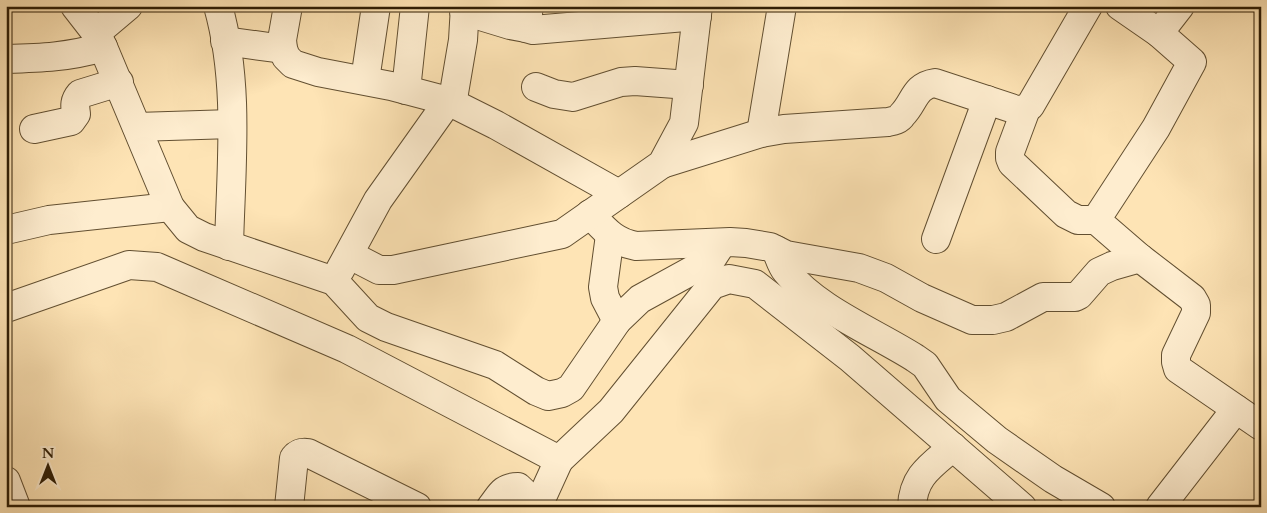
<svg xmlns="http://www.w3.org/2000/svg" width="1267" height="513" font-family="Cardo,serif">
<rect width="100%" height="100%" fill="#fee4b5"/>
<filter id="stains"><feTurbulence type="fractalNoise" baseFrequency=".004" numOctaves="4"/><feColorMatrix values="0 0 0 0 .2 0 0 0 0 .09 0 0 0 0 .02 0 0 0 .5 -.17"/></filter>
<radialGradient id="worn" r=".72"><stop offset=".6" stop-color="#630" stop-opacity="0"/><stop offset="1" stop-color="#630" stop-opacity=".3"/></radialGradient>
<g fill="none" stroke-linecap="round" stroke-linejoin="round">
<defs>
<g id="minor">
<path d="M75,6L96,33L103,47L170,207L188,229L204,237L334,281L368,318L386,327L495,365L536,391L548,396L562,393L571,388L617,321L640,299L711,260L722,243"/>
<path d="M218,6C240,84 231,166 229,246"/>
<path d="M288,6L282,40L283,49L286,57L293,64L318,72L391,86L448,101L496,125L619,194"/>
<path d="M1120,6L1159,33"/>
<path d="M1180,6L1159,33L1192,62L1156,128L1096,220L1140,258L1192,298L1196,305V313L1176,355V362L1178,369L1261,426"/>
<path d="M464,11L510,25L526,28L529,6"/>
<path d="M526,28L533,30L697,16"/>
<path d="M96,33L128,6"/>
<path d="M225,41L283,49"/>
<path d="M6,59C41,58 69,57 103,47"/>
<path d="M365,80L376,6"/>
<path d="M536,87L554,94L573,97L621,82L635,81L689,85"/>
<path d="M406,90L415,6"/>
<path d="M1026,109L1010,152V158L1012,163L1066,214L1078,220H1096"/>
<path d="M137,127L232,124"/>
<path d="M34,129L71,121L76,114C75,106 74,101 80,94L119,82"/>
<path d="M761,133L782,6"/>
<path d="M662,164L761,133L784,129L888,122C893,121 899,120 902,115C915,102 914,86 935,83L1020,111L1030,106L1088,6"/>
<path d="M590,214C605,230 614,242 636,246L730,242L746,243L770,247L786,255L797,257L859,268L886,278L922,298L972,320H993L1006,317L1043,297H1075L1079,295L1099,272L1112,266L1140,258"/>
<path d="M6,230L49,220L170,207"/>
<path d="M610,235L603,287L605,298L617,321"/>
<path d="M936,239L987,100"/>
<path d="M776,250C779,256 781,265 786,271C816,309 874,332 915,358L925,365L948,399L997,440L1053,479L1101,507"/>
<path d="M350,255L379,270H393L562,234L662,164L684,123L698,6"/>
<path d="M340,270L378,200L454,93L463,40L465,6"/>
<path d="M6,308L129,265L157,267L347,349L559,460L611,411L712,285L729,279L755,284L850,358L1022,507"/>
<path d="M6,481L16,507"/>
<path d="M538,506L559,460"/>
<path d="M289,507L294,458C298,453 301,452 308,453L417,507"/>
<path d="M491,507C500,496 502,487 518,487L539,507"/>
<path d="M912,507C913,476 931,466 953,447"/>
<path d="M1160,507L1236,409"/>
</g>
</defs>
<use href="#minor" stroke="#624f31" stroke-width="30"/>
<use href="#minor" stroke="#feedcf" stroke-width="28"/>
</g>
<rect width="1267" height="513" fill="none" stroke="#fee4b5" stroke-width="25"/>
<rect x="8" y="8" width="1252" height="498" fill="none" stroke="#2e1d05" stroke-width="2.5"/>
<rect x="12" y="12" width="1242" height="488" fill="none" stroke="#2e1d05"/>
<g transform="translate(48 466)" stroke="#feedcf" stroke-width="4" paint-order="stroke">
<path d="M0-4L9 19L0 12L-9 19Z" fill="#2e1d05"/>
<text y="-8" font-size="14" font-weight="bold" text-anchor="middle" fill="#2e1d05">N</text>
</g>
<rect width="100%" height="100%" filter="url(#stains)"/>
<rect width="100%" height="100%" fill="url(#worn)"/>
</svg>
